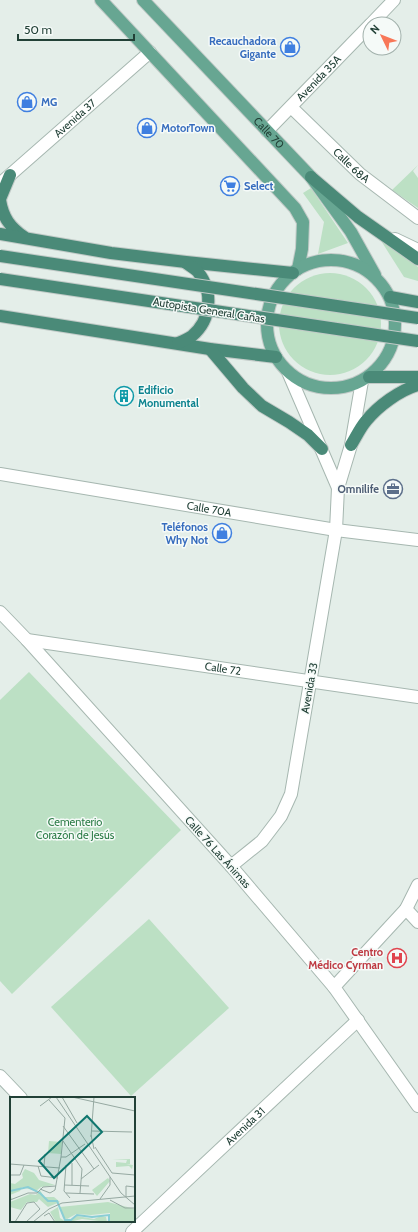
<svg xmlns="http://www.w3.org/2000/svg" width="418" height="1232" font-family="Cabin,sans-serif">
<rect width="100%" height="100%" fill="#e4eee9"/>
<g fill="#bce0c4">
<path d="M418,165L413,171L418,178V208L392,190Z"/>
<path d="M311,188L348,243L318,254L324,222L303,193Z"/>
<path d="M378,236L418,267V281L404,277Z"/>
<circle cx="330" cy="324" r="51"/>
<path d="M29,672L181,830L12,994L0,981V700Z"/>
<path d="M149,919L229,1008L131,1096L51,1007Z"/>
</g>
<g fill="none" stroke-linecap="round" stroke-linejoin="round">
<defs>
<g id="minor">
<path d="M371,24L394,0"/>
<path id="s1" d="M291,107L360,174L418,218"/>
<path id="s2" d="M267,131L370,25"/>
<path id="s3" d="M2,182L150,52"/>
<path d="M395,239L418,250"/>
<path id="s4" d="M0,474L336,530L418,540"/>
<path d="M0,612L27,640L231,866"/>
<path id="s5" d="M27,640L418,697"/>
<path d="M406,909L418,922"/>
<path d="M334,987L406,909L418,885"/>
<path d="M0,1076L21,1098"/>
<path id="s6" d="M132,1232L358,1020"/>
</g>
<g id="tertiary">
<path d="M288,372L338,488"/>
<path d="M362,381L351,445L338,488L336,530L291,794L281,816L262,841L231,866L334,987L418,1106"/>
</g>
<g id="primary">
<path d="M101,0L295,208L303,222L302,249L298,269"/>
<path id="s7" d="M143,0L311,177L351,232L375,275"/>
<circle cx="331" cy="324" r="64"/>
</g>
<g id="trunk">
<path d="M311,177L358,217L418,259"/>
<path d="M0,199L10,175"/>
<path d="M0,200C3,218 10,227 24,237"/>
<path d="M0,234L111,253L186,262L293,273"/>
<path d="M390,297L418,302"/>
<path d="M0,316L210,349L276,357"/>
<path d="M178,343C183,341 188,339 192,336C211,320 214,292 198,272C195,268 190,266 186,263"/>
<path d="M210,349L243,388L262,406L289,422L308,435L322,449"/>
<path d="M369,377H418"/>
<path d="M351,445C356,437 360,428 366,421C378,406 400,390 418,385"/>
</g>
</defs>
<use href="#minor" stroke="#a6b7b0" stroke-width="14"/>
<use href="#tertiary" stroke="#a6b7b0" stroke-width="14"/>
<use href="#primary" stroke="#c1cac7" stroke-width="14"/>
<use href="#trunk" stroke="#c1cac7" stroke-width="14"/>
<use href="#minor" stroke="#fff" stroke-width="12"/>
<use href="#tertiary" stroke="#fff" stroke-width="12"/>
<use href="#primary" stroke="#67a692" stroke-width="12"/>
<use href="#trunk" stroke="#4a8a78" stroke-width="12"/>
<defs>
<g id="trunk-bridge">
<path d="M0,256L418,318"/>
<path d="M0,279L418,341"/>
</g>
</defs>
<use href="#trunk-bridge" stroke="#c1cac7" stroke-width="14" stroke-linecap="butt"/>
<use href="#trunk-bridge" stroke="#4a8a78" stroke-width="12"/>
</g>
<defs>
<symbol id="shop-ring" viewBox="-11 -11 22 22"><circle r="9.5" fill="#f5faf8" stroke="#3f7fe0" stroke-width="1.5"/><path d="M-5-2.5h2.3a2.7 3.5 0 0 1 5.4 0H5L5.5 6h-11ZM-1.5-2.5h3a1.5 2.3 0 0 0-3 0Z" fill="#3f7fe0"/></symbol>
<symbol id="supermarket-ring" viewBox="-11 -11 22 22"><circle r="9.5" fill="#f5faf8" stroke="#3f7fe0" stroke-width="1.5"/><path d="M-6-5.5h2.5l.6 2H6L4.5 2H-2.5L-4.4-4H-6ZM-1.5 3.2a1.3 1.3 0 1 0 .1 0ZM3 3.2a1.3 1.3 0 1 0 .1 0Z" fill="#3f7fe0"/></symbol>
<symbol id="building-ring" viewBox="-11 -11 22 22"><circle r="9.5" fill="#f5faf8" stroke="#0f9aa8" stroke-width="1.5"/><path d="M-4-6H4V6H1V3H-1V6H-4ZM-2.5-4.3h1.7v1.8h-1.7ZM.8-4.3h1.7v1.8H.8ZM-2.5-1h1.7V.8h-1.7ZM.8-1h1.7V.8H.8Z" fill="#0f9aa8"/></symbol>
<symbol id="office-ring" viewBox="-11 -11 22 22"><circle r="9.5" fill="#f5faf8" stroke="#5c6f8a" stroke-width="1.5"/><path d="M-6-3h4V-5.5h4V-3h4V5H-6ZM-1-4.5V-3h2v-1.5ZM-6 0V1H6V0Z" fill="#5c6f8a"/></symbol>
<symbol id="hospital-ring" viewBox="-11 -11 22 22"><circle r="9.5" fill="#f5faf8" stroke="#e0444e" stroke-width="1.5"/><path d="M-5-5h3v3.5h4V-5h3V5h-3V1.5h-4V5h-3Z" fill="#e0444e"/></symbol>
</defs>
<g fill-rule="evenodd">
<use href="#shop-ring" x="279" y="36" width="22" height="22"/>
<use href="#shop-ring" x="16" y="91" width="22" height="22"/>
<use href="#shop-ring" x="136" y="117" width="22" height="22"/>
<use href="#supermarket-ring" x="219" y="175" width="22" height="22"/>
<use href="#building-ring" x="113" y="385" width="22" height="22"/>
<use href="#office-ring" x="382" y="478" width="22" height="22"/>
<use href="#shop-ring" x="211" y="522" width="22" height="22"/>
<use href="#hospital-ring" x="386" y="947" width="22" height="22"/>
</g>
<g text-anchor="middle" stroke-width="3" stroke-linejoin="round" paint-order="stroke">
<g font-size="11" font-weight="bold" fill="#366cbe" stroke="#f5faf8" text-anchor="start">
<text x="276" y="45" text-anchor="end">Recauchadora<tspan x="276" dy="13">Gigante</tspan></text>
<text x="41" y="106">MG</text>
<text x="161" y="132">MotorTown</text>
<text x="244" y="190">Select</text>
<text x="208" y="531" text-anchor="end">Teléfonos<tspan x="208" dy="13">Why Not</tspan></text>
</g>
<g font-size="11" fill="#224137" stroke="#f5faf8">
<text dy="4" stroke="none"><textPath href="#s2" startOffset="74">Avenida 35A</textPath></text>
<text dy="4" stroke="none"><textPath href="#s3" startOffset="97">Avenida 37</textPath></text>
<text dy="4" stroke="none"><textPath href="#s7" startOffset="183">Calle 70</textPath></text>
<text dy="4" stroke="none"><textPath href="#s1" startOffset="84">Calle 68A</textPath></text>
<text transform="translate(209 310) rotate(9)" y="4">Autopista General Cañas</text>
<text dy="4" stroke="none"><textPath href="#s4" startOffset="212">Calle 70A</textPath></text>
<text dy="4" stroke="none"><textPath href="#s5" startOffset="198">Calle 72</textPath></text>
<text transform="translate(309 688) rotate(-80)" y="4">Avenida 33</text>
<text transform="translate(218 852) rotate(48)" y="4">Calle 76 Las Ánimas</text>
<text dy="4" stroke="none"><textPath href="#s6" startOffset="155">Avenida 31</textPath></text>
</g>
<g font-size="11" font-weight="bold" fill="#0d838f" stroke="#f5faf8" text-anchor="start">
<text x="138" y="394">Edificio<tspan x="138" dy="13">Monumental</tspan></text>
</g>
<g font-size="11" font-weight="bold" fill="#4e5e75" stroke="#f5faf8" text-anchor="end">
<text x="379" y="493">Omnilife</text>
</g>
<g font-size="11" fill="#2a7b45" stroke="#f5faf8">
<text x="75" y="826">Cementerio<tspan x="75" dy="13">Corazón de Jesús</tspan></text>
</g>
<g font-size="11" font-weight="bold" fill="#be3a42" stroke="#f5faf8" text-anchor="end">
<text x="383" y="956">Centro<tspan x="383" dy="13">Médico Cyrman</tspan></text>
</g>
</g>
<g transform="translate(10 1097)">
<rect width="125" height="125" fill="#e4eee9"/>
<path d="M39,44L52,45L51,57L38,56ZM120,62V67H116L123,68L122,72L119,69L106,70V65L116,66L117,63H102ZM15,72L24,76L29,83L45,88L31,90L26,94L12,90L10,94L0,98L2,102L0,103V86L5,87L13,81L12,77ZM98,81L100,84L87,99L82,93ZM30,93L34,100H44L50,105L38,110L29,102L27,105H17L11,113L0,110V105L20,97L26,98ZM98,105L125,112V125H100V116L81,118L66,117L57,122L53,121L50,110ZM48,110L50,121L56,125H46L40,115ZM67,119L84,122L91,119L96,120L97,125L72,122L59,125Z" fill="#bce0c4"/>
<path fill="none" stroke="#8aced5" stroke-width="2" d="M0,94L18,90L30,96L38,104H47L55,123H61L67,118L82,120L99,118V125"/>
<path fill="none" stroke="#96a9a2" stroke-width="1" d="M46,0L111,96L125,108M52,0L67,26M62,0L125,14M30,9L42,0M53,29L84,72M82,34L122,35M81,38L84,52M81,40L84,0M53,44L72,72L70,96M85,50L102,76L125,78M51,60H56L75,47M62,66V88M0,67L50,71M56,68L54,94L60,101M28,69L31,79L48,81M34,69L35,57M0,78H10L14,68M71,82L89,68M54,88L79,89M30,92L40,96L45,93L51,60L55,21L39,3M56,96L84,97M116,100V89L125,90M90,102L100,88V80M0,103L18,96H27L33,90L46,89M100,103L115,111H125M34,119L39,116L45,125M5,125L17,106L24,105L30,112L16,125M23,125L39,112L52,106L125,99"/>
<path fill="#0f766e" fill-opacity="0.15" stroke="#0f766e" stroke-width="2" d="M77,19L92,35L44,81L29,64Z"/>
<rect width="125" height="125" fill="none" stroke="#224137" stroke-width="2"/>
</g>
<g transform="translate(382 36) rotate(313)"><circle r="19" fill="#f5faf8" stroke="#a1b0ab"/>
<path d="M0-3L7 15L0 10L-7 15Z" fill="#f87758"/>
<text y="-6" font-size="11" font-weight="bold" text-anchor="middle" fill="#224137">N</text>
</g>
<path d="M18 34v6h116v-6" fill="none" stroke="#224137" stroke-width="2"/>
<text x="24" y="34" font-size="12" fill="#224137" stroke="#f5faf8" stroke-width="3" paint-order="stroke">50 m</text>
</svg>
